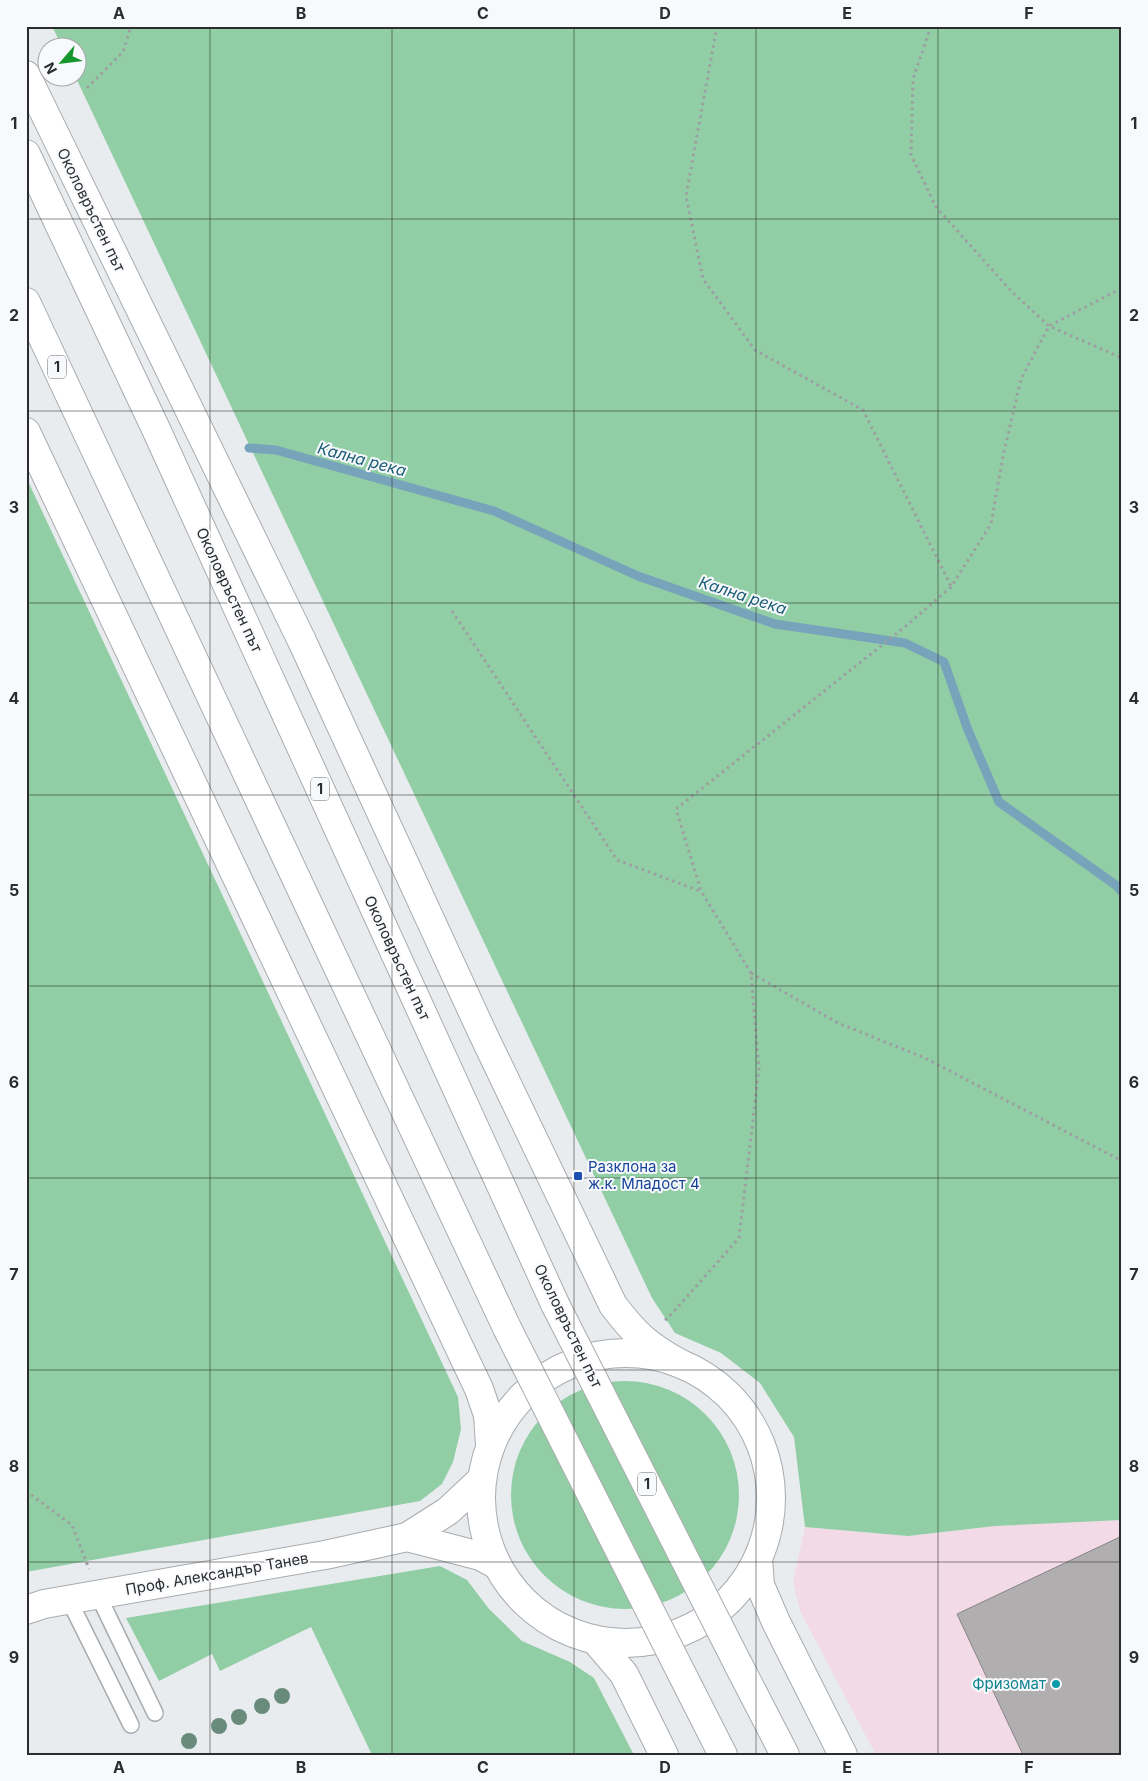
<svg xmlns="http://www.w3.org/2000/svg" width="1148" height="1781" font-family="Inter,sans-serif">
<rect width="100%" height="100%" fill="#e9ecef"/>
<path fill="#f2dae6" d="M1122,1520V1755H876L800,1611L793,1582L805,1527L908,1536L995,1526Z"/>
<g fill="#91cea5">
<path d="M52,26H1122V1520L995,1526L908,1536L805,1527L794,1437L760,1383L721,1353L675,1333L652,1298L76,78L78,48L62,47Z"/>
<path d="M26,477L458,1397L461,1429L453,1462L442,1484L420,1501L26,1572Z"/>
<circle cx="625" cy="1495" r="114"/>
<path d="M440,1566L467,1580L489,1609L522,1641L570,1662L594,1678L634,1755H372L311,1627L220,1671L212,1654L159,1681L126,1618Z"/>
</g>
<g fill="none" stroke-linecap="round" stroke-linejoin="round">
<path stroke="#77a4ba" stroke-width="9" d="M249,448L276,450L494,511L638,576L775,624L905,643L944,662L968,730L999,802L1117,886L1122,892"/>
</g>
<path fill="#b1aeaf" stroke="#878485" d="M1122,1536V1755H1023L957,1614Z"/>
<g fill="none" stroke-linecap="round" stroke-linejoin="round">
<defs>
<g id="service">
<path d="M98,1595L155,1713"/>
<path d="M69,1600L131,1725"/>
</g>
<g id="minor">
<path d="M26,75L302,641L482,1032L613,1305C635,1334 647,1345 679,1363"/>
<path d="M26,432L479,1389L488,1415L490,1445"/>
<path d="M758,1559L760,1585L776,1622L843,1755"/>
<path d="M595,1640L624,1674L664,1755"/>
</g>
<g id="tertiary">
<circle cx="626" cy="1498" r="145"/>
<path d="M407,1537L480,1556L497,1565"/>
<path d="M26,1610L44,1604L325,1555L407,1537L448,1511L481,1480"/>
</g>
<g id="trunk">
<path d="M26,154L155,427L555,1304"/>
<path d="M26,302L507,1328"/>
<path d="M738,1664L785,1755"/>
<path d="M690,1690L723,1755"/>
</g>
</defs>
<use href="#service" stroke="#a9abae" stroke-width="18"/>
<use href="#minor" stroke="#a9abae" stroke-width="30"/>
<use href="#tertiary" stroke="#a9abae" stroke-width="30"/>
<use href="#trunk" stroke="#a9abae" stroke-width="30"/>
<g stroke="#9c9ea0" stroke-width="3" stroke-dasharray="2.5 4" stroke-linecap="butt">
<path d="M717,26L686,196L703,279L755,350L863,410L951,586"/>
<path d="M931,26L913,79L911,155L936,207L1012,292L1049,326L1122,358"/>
<path d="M87,88L123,52L131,26"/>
<path d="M452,611L617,860L700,891"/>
<path d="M751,973L838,1023L925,1058L1122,1161"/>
<path d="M665,1320L668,1318L739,1238L759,1069L751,973L701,891L676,809L906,626L951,587L991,524L1003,456L1021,379L1049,326L1122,288"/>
<path d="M26,1491L72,1525L89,1569"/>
</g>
<use href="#service" stroke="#fff" stroke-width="15"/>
<use href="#minor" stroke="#fff" stroke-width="28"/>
<use href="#tertiary" stroke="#fff" stroke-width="28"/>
<use href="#trunk" stroke="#fff" stroke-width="28"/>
<defs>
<g id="trunk-bridge">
<path d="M555,1304L738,1664"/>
<path d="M507,1328L690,1690"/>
</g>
</defs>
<use href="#trunk-bridge" stroke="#a9abae" stroke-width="30" stroke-linecap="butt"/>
<use href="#trunk-bridge" stroke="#fff" stroke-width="28"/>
</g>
<g fill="#698b7c">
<circle cx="282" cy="1696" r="8"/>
<circle cx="262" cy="1706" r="8"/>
<circle cx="239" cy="1717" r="8"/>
<circle cx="219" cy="1726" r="8"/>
<circle cx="189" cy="1741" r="8"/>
</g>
<path fill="none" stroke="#2b2c2d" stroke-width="1" stroke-opacity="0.55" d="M210,26V1755M392,26V1755M574,26V1755M756,26V1755M938,26V1755M26,219H1122M26,411H1122M26,603H1122M26,795H1122M26,986H1122M26,1178H1122M26,1370H1122M26,1562H1122"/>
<rect fill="#1a4fb4" stroke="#f7f9fc" stroke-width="2" x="573" y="1171" width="10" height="10" rx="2.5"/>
<circle fill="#0f9aa8" stroke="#f7f9fc" stroke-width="2" cx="1056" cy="1684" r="5"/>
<g text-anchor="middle" stroke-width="4" stroke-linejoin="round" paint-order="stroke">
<g fill="#f7f9fc" stroke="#686a6b" stroke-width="1">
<rect x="48" y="355.5" width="18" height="23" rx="4"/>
<rect x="311" y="777.5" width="18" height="23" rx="4"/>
<rect x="638" y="1472.5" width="18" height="23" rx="4"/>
</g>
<g font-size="14" font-weight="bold" fill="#2b2c2d">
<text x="57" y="372">1</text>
<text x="320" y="794">1</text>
<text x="647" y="1489">1</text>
</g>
<g font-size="15" fill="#2b2c2d" stroke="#f7f9fc">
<text transform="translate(91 210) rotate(64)" y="5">Околовръстен път</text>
<text transform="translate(229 590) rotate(65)" y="5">Околовръстен път</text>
<text transform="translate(397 958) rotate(65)" y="5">Околовръстен път</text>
<text transform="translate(568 1326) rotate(64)" y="5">Околовръстен път</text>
<text transform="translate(217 1574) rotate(-10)" y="5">Проф. Александър Танев</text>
</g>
<g font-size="15" fill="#164399" stroke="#f7f9fc" text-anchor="start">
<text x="588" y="1172">Разклона за<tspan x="588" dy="17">ж.к. Младост 4</tspan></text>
</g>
<g font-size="15" fill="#0d838f" stroke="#f7f9fc" text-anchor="end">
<text x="1046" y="1689">Фризомат</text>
</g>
<g font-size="16" font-style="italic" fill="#1b5c77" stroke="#f7f9fc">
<text transform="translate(362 459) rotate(15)" y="6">Кална река</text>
<text transform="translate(743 595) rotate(18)" y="6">Кална река</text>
</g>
</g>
<rect width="1148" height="1781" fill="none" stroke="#f7f9fc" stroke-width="55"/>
<g transform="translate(62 62) rotate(242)"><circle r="24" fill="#f7f9fc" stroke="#a5a7a9"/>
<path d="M0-4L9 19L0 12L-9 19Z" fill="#15972c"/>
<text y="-8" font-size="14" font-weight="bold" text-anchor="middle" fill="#2b2c2d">N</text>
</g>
<rect x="28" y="28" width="1092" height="1726" fill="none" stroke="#2b2c2d" stroke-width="2"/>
<g font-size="16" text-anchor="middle" font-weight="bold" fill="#2b2c2d">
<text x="119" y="19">A</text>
<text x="301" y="19">B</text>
<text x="483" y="19">C</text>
<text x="665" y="19">D</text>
<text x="847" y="19">E</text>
<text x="1029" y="19">F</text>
<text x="14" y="129">1</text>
<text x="1134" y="129">1</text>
<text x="14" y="321">2</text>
<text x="1134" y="321">2</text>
<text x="14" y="513">3</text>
<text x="1134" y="513">3</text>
<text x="14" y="704">4</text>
<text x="1134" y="704">4</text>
<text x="14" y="896">5</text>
<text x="1134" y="896">5</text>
<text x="14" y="1088">6</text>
<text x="1134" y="1088">6</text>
<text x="14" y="1280">7</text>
<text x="1134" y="1280">7</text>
<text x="14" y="1472">8</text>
<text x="1134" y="1472">8</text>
<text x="14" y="1663">9</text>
<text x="1134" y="1663">9</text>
<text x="119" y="1773">A</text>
<text x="301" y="1773">B</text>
<text x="483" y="1773">C</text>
<text x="665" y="1773">D</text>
<text x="847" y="1773">E</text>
<text x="1029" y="1773">F</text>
</g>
</svg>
